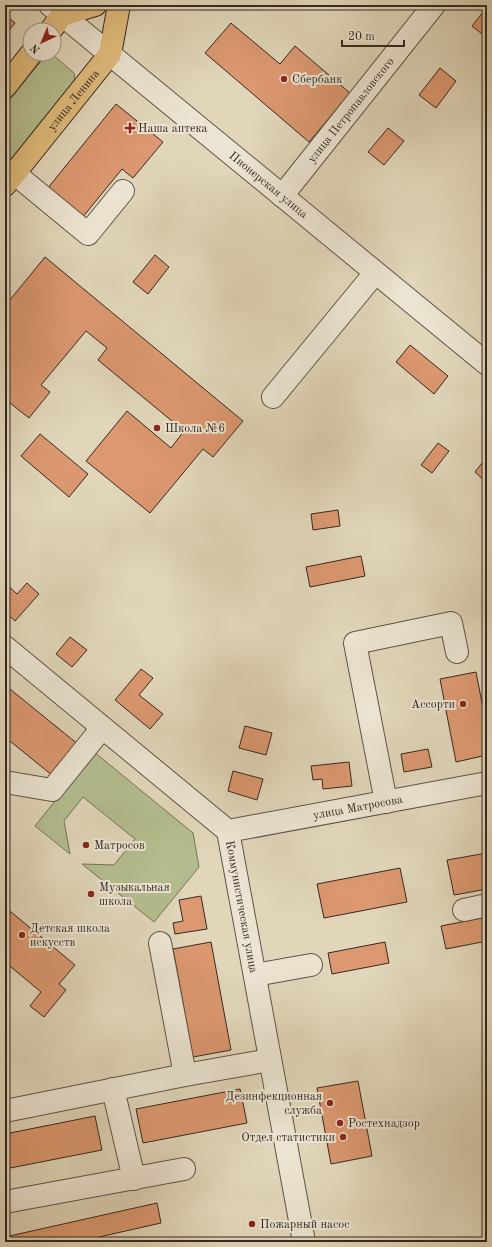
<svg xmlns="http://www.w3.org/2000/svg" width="492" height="1247" font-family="'Old Standard TT',serif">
<rect width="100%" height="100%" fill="#e1d6ba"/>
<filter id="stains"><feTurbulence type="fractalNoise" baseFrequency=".005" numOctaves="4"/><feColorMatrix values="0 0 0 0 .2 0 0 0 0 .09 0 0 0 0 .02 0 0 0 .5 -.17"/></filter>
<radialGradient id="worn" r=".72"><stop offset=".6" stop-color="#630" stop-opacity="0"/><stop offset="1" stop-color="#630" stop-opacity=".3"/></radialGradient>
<g fill="#b4bd8f" stroke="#747358">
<path d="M45,56H54L74,73L75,82L5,168V105Z"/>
<path d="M94,752L193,833L199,867L154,922L82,864L114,865L135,839L83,797L64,821L70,854L35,826Z"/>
</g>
<g fill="#dc9870" stroke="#342921">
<path d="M487,7V38L472,26Z"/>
<path d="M5,15L15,23L5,35Z"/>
<path d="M231,23L280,64L295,46L350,93L309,142L205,53Z"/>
<path d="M440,68L456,81L436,108L419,95Z"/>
<path d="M116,104L163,142L133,178L122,169L82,218L47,189Z"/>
<path d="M388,128L404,141L384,165L368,152Z"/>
<path d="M155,255L169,267L148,294L133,282Z"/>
<path d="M45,257L243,421L213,457L203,449L150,513L86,461L127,411L171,448L184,431L98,360L107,348L86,331L41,385L50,392L29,418L5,399V306Z"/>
<path d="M410,345L448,376L434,394L396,362Z"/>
<path d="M40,434L88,474L69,497L21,456Z"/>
<path d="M438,443L449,451L432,473L421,465Z"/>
<path d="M482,463L487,467V483L475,472Z"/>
<path d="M338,510L340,526L313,530L311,514Z"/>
<path d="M361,556L365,576L310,587L306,567Z"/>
<path d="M5,583L17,594L27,583L39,594L15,621L5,612Z"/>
<path d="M70,637L87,650L72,667L56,654Z"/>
<path d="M141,669L153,678L139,695L163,714L150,729L115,700Z"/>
<path d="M476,672L487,729V755L456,762L440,679Z"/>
<path d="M5,685L79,745L53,776L5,737Z"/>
<path d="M245,726L272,733L266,755L239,748Z"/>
<path d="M428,749L432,767L404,772L401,754Z"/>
<path d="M349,762L352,786L323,789L322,779L313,780L311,766Z"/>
<path d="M233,771L263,779L257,800L228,791Z"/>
<path d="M487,853V889L454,895L447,860Z"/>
<path d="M400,868L407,902L324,918L317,884Z"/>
<path d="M201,896L207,929L175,934L173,923L183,921L179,900Z"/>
<path d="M5,907L75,965L59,984L66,990L44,1017L30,1006L41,992L5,962Z"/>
<path d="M487,917V941L446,949L441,926Z"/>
<path d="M211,942L231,1050L193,1057L173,949Z"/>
<path d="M385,942L389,963L332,974L328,953Z"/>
<path d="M358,1081L372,1156L331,1164L317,1088Z"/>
<path d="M240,1089L247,1123L143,1143L136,1109Z"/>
<path d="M95,1116L102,1150L5,1169V1134Z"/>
<path d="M157,1203L161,1223L77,1242H5V1237Z"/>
</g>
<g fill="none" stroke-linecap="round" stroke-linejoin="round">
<defs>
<g id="minor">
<path id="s1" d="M50,5L487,364"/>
<path d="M14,173L88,234L123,191"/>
<path id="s2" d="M282,196L434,5"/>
<path d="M273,397L375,273"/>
<path id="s3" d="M5,647L228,831L304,1242"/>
<path d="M5,782L52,790L102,728"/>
<path d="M386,802L355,643L451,623L457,652"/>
<path id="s4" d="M228,831L487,783"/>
<path d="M464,910L487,905"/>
<path d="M160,943L185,1075"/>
<path d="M255,975L311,965"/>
<path d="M113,1089L134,1179"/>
<path d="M5,1111L185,1075L270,1060"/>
<path d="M5,1202L184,1169"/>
</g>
<g id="major">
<path d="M51,30L62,15L95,5"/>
<path d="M5,87L31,54"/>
<path id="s5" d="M5,185L110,54L119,5"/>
</g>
</defs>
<use href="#minor" stroke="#5f5447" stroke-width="24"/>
<use href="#major" stroke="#342921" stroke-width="24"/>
<use href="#minor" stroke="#ece4d2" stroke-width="22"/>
<use href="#major" stroke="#e0bb7d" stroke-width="22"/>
</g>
<g fill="#8f2418" stroke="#ece4d2" stroke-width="1.5">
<circle cx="284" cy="79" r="4"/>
<path d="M128 122h4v4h4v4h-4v4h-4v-4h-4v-4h4z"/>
<circle cx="157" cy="428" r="4"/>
<circle cx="463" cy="704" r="4"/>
<circle cx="86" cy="845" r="4"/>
<circle cx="91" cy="894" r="4"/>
<circle cx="22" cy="935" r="4"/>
<circle cx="330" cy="1103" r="4"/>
<circle cx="340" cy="1123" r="4"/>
<circle cx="343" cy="1137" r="4"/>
<circle cx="252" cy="1224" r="4"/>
</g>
<g text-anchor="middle" stroke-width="4" stroke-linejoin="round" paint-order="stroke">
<g font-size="12" fill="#342921" stroke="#ece4d2" text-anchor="start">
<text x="292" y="83">Сбербанк</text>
<text x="138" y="132">Наша аптека</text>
<text x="165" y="432">Школа №6</text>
<text x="455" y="708" text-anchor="end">Ассорти</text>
<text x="94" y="849">Матросов</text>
<text x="99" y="891">Музыкальная<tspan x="99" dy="14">школа</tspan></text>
<text x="30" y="932">Детская школа<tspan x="30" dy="14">искусств</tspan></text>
<text x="322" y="1100" text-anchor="end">Дезинфекционная<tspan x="322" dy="14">служба</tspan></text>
<text x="348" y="1127">Ростехнадзор</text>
<text x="335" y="1141" text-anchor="end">Отдел статистики</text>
<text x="260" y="1228">Пожарный насос</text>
</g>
<g font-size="12" fill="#342921" stroke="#ece4d2">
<text dy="4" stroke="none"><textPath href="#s5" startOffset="109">улица Ленина</textPath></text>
<text dy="4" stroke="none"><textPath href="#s2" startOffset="110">улица Петропавловского</textPath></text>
<text dy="4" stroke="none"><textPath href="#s1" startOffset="283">Пионерская улица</textPath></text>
<text dy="4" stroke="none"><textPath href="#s4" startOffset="132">улица Матросова</textPath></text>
<text dy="4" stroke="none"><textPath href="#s3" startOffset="366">Коммунистическая улица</textPath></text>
</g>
</g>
<rect width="492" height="1247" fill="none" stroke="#e1d6ba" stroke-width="20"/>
<rect x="6" y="6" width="480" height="1235" fill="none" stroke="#342921" stroke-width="2"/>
<rect x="10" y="10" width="472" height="1227" fill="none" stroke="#342921"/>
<g transform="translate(42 42) rotate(224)"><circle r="19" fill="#ece4d2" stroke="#a2998b"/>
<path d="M0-3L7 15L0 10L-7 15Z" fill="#8f2418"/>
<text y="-6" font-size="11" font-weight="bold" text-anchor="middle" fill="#342921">N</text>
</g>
<path d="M342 40v6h62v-6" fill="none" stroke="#342921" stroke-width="2"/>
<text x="348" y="40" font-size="12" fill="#342921" stroke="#ece4d2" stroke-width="3" paint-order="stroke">20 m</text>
<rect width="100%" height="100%" filter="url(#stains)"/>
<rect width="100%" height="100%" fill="url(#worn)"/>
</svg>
